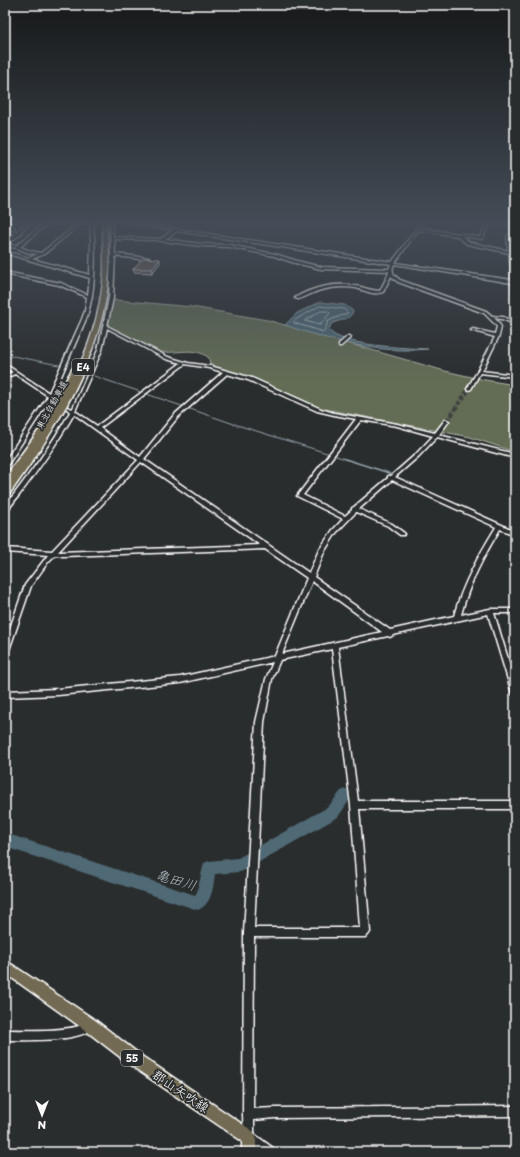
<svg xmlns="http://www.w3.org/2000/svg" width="520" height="1157" font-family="'Playpen Sans','Klee One',sans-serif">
<rect width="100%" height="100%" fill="#2a2d2e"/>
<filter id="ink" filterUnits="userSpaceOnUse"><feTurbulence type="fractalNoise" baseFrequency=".025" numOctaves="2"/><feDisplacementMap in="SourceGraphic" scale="8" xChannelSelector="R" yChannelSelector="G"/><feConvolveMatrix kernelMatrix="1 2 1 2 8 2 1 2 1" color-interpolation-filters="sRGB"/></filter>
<g filter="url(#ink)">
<path fill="#636d54" stroke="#b1b6aa" d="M116,300L192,307L267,320L445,371L485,380L515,385V452L470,437L319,408L269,387L256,379L210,365L209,358C195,346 178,354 161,352C155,351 115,331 108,327L110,307L113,301Z"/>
<path fill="#4f6974" stroke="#95a5ac" d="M320,302L345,305L353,311C351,320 338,320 331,324L329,330C339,346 409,348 428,349C379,354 331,341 285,325L297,313Z"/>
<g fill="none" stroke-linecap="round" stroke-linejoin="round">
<g stroke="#b9c3c7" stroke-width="1">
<path d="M320,306L344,309L348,313L328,321L324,332L294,323V321Z"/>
<path d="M321,311H328L330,313L320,325L305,321Z"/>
</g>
<g stroke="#95a5ac" stroke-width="1">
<path d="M5,359L13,356L59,365"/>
<path d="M94,376L234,424L330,454"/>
<path d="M333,455L348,460"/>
</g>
<path stroke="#95a5ac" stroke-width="1.5" d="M345,459L386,472L397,478"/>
<path fill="#4f6974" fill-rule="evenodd" d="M346,789L351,791L353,795L338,817L245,870L240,872L215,874C213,888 212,904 198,910L5,847V833L195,895L197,892L204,863L209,861L238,858L328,807L341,791Z"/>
<g stroke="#3f4243" stroke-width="3.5" stroke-dasharray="3.5 1.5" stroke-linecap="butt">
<path d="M95,222L108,221"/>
<path d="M92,298H106"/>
</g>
<path stroke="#3f4243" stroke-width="4.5" stroke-dasharray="4.5 2" stroke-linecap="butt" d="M447,421L469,389"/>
<defs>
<g id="minor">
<path d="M16,221H19L18,223L20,229L31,221H34L21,231V234L7,244L16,246L45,222L41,221L53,222L92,221L96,222L93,223C96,251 96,292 86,319L53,395L56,398L54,399L51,398L7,466L5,467V461L48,396L15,374L5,378V375L13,372L5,367V364L49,393L82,319L85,311L87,297L59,285L5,274V272L61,283L88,295L90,278L5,253V251L29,258L38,254L29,253L17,248L5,246V242L16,234L5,233V231L18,232L15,225H5V223H15ZM48,223L53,224L79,223L41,253L30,251L20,247ZM82,223H90L91,241L90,275L32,259L44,254Z"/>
<path d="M110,221H112L113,237L161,239L173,230L117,221H124L392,262L422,221H424L419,228L480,237L489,221H491L482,239L462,236L469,242L508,251L507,236L515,231V233L511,236L515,277V292L513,291L512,283L394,264C390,272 395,276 400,280L486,311L492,316L503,317L515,322V324L502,319L494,318L498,322L501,327L499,336L482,371L515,375V377L480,373L471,389L469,390L467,389L477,372L495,337L471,330L473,329L495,334L497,327L495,324L484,313L398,282L391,276L383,292C374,296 364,290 356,288C344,286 332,287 321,290C316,291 301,299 298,299C297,299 296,298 295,298C312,287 336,282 355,286C364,287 371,291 380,291L388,275L389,271L321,269L295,263L274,256L229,247L201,246L154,240L114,239L115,254L149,258L151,259L149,260L115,256L113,298L107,326L168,357L188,363L210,366L252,378L321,409L334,413L397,424L435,433L445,420H447L449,421L439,435L515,454V458L437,437L419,456L395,477L515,531V535L500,529C484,556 469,583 461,615L490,609H515V613H494L515,682V696L513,695L512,693L488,614L393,635L390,637L388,636L338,647L358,801H515V809H359L370,932L368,935L365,937H254L253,1109L275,1108L515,1106V1116L275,1118L254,1120V1134L273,1148L274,1152H260L245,1141L244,1137L243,1115L244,933L256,722L266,679L273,662L180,683L58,695L5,697V691L58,689L180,677L275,656L307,578L265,549L63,556L55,555L48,562L31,586L8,653L7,655L5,656V643L25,585L48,555L5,552V548L52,551L138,460L74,414C54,449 31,480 7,511L5,512V506C29,475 51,446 70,412L66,408L68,407L72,409L73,408L98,350L109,298L111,255ZM418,230L457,236L467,244L509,253L512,280L395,263ZM177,231L391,264L389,269L321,267L297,261L275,254L229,245L201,244L165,239ZM107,328L166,359L181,363L97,426L75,411L102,350ZM185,364L209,368L223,372L174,415L140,457L100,428ZM227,374L248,380L317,411L334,415L356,419L297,496L343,519L332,531L319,550L309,573L144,459L178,417ZM361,420L397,426L433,436L416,454L391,476H388V478L354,507L352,508V510L345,516L303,495ZM141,462L260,545L58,552ZM392,480L496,527C479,555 463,583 454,616L390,630L314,577L324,552L336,533L356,512L388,526L400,535H404L405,534L404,533L392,524L359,509ZM312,581L382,632L282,654ZM332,649L351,805L360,928H254L264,722L272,679L280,660Z"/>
<path d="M496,221H501L515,224V226Z"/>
<path d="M348,336L351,337L341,346H339V344Z"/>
<path d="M90,1020L93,1022L95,1025C87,1043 23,1040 5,1040V1030C25,1030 64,1032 82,1025C84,1023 87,1021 90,1020Z"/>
</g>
<path id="major" d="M5,960L95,1020L143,1057L254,1132L256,1137V1152H242V1141L133,1067L85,1030L5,973Z"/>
<path id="highway" d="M102,221H106C107,238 110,255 109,272C103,357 56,429 8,496L5,497V488L8,485H5V477L44,423L72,369L75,367L78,369C92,339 102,304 104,270C104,254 103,237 102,221Z"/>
</defs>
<use href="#minor" stroke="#fff" stroke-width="3"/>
<use href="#major" stroke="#fff" stroke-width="3"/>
<use href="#highway" stroke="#fff" stroke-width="3"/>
<use href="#minor" fill="#2a2d2e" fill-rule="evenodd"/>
<use href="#major" fill="#736b52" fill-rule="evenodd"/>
<use href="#highway" fill="#736b52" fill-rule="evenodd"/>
</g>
<path fill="#63554d" stroke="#fff" d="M160,263L152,273L134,272L133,269Z"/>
<path fill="#50453e" stroke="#fff" d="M160,259V263L152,273V269Z"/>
<path fill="#736359" stroke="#fff" d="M143,258L160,259L152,269H133Z"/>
</g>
<linearGradient id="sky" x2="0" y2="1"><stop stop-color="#171919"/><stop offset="0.58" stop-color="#444c57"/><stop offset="1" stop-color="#444c57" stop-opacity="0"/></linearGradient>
<rect width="520" height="383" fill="url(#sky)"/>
<g text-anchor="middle" stroke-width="3.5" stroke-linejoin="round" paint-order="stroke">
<g font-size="9" fill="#fff" stroke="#2a2d2e">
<text transform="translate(52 405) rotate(-61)" y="3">東北自動車道</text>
</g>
<g fill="#2a2d2e" stroke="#bfc0c0" stroke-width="1">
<rect x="72" y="359" width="22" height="16" rx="3"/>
<rect x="121" y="1050" width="22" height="16" rx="3"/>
</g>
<g font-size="10" font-weight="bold" fill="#fff">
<text x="83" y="371">E4</text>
<text x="132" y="1062">55</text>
</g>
<g font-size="13" fill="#fff" stroke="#2a2d2e">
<text transform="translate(181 1091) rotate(34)" y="5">郡山矢吹線</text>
</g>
<g font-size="14" font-style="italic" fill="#a7b4ba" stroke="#2a2d2e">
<text transform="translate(176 880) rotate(17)" y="5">亀田川</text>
</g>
</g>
<rect width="520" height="1157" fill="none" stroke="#2a2d2e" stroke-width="20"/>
<rect x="10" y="10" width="500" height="1137" fill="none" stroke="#fff" stroke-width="1.5" filter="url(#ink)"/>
<g transform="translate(42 1115) rotate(180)" stroke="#2a2d2e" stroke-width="3" paint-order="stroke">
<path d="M0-3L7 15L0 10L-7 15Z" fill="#ffffff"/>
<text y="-6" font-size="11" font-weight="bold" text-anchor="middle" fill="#ffffff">N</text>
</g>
</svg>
